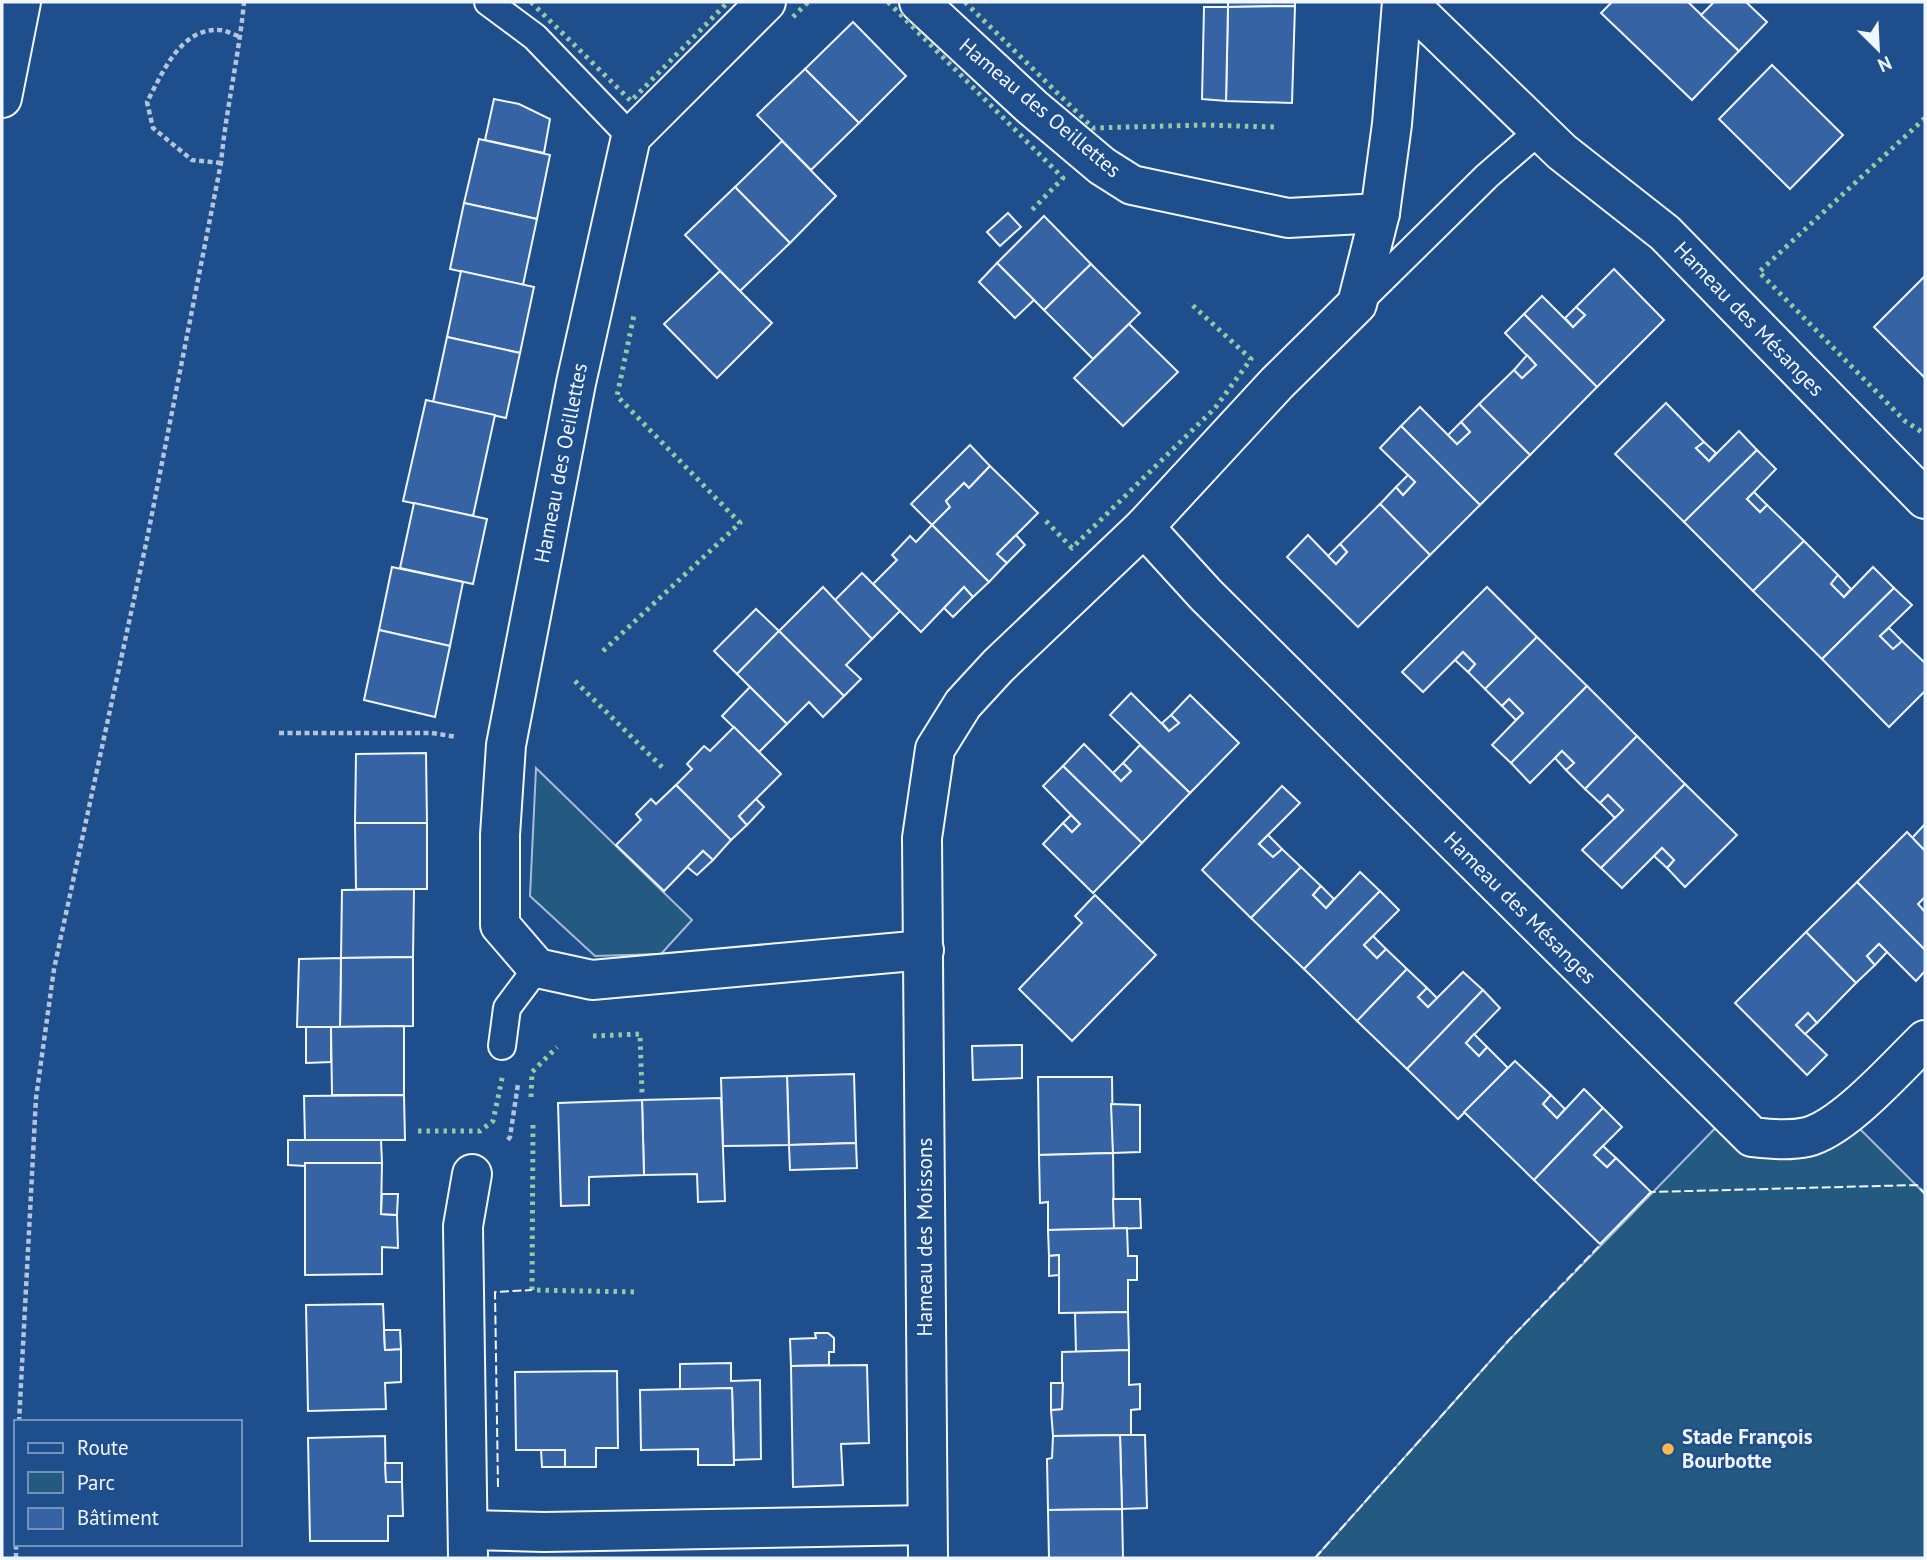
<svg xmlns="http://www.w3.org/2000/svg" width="1927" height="1560" font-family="'PT Sans',sans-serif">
<rect width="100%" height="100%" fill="#1f4e8c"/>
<g fill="#245a82" stroke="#a8bbd7" stroke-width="2">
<path d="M536,768L692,920L661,954L595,956L530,896Z"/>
<path d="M1729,1114L1752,1137L1847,1116L1925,1194V1558H1315L1509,1340Z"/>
</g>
<g fill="#3563a3" stroke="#f2f6ff" stroke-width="2">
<path d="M1228,2H1295V6L1228,7Z"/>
<path d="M1612,2H1688L1739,51L1692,100L1601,13Z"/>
<path d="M1714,2H1746L1767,22L1739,51L1701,15Z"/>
<path d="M1295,6L1292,103L1226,101L1228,7Z"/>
<path d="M1204,7H1228L1226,101L1202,99Z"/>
<path d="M853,22L906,76L859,123L805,69Z"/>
<path d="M1772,65L1843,135L1790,189L1719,119Z"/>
<path d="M805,69L859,123L811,170L757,115Z"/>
<path d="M494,99L519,104L550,119L544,153L485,140Z"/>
<path d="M479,139L550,155L537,219L464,203Z"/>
<path d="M782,141L836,196L790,243L735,187Z"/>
<path d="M735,187L790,243L740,291L685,235Z"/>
<path d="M464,203L537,219L523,285L450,269Z"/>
<path d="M1008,213L1021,227L1000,246L987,232Z"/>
<path d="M1044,216L1091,264L1044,310L997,263Z"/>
<path d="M997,263L1034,300L1015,318L979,282Z"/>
<path d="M1091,264L1140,313L1093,359L1044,310Z"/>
<path d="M1614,269L1664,320L1597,387L1524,314L1542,296L1573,327L1585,315L1576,307Z"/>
<path d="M461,271L534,287L520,353L447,337Z"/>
<path d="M720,271L772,323L717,378L664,324Z"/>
<path d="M1925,276V378L1874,327Z"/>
<path d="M1576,307L1585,315L1573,327L1565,318Z"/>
<path d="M1524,314L1597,387L1530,455L1479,404L1514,370L1522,378L1536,365L1505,333Z"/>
<path d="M1129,324L1178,372L1123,426L1074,378Z"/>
<path d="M447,337L520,353L506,418L433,402Z"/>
<path d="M1527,355L1536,365L1522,378L1514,370Z"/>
<path d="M426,400L495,415L473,516L403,501Z"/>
<path d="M1666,403L1704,442L1696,448L1709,461L1739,431L1757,450L1684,522L1615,454Z"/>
<path d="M1479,404L1530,455L1480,505L1401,426L1420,407L1457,444L1470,432L1461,422Z"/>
<path d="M1461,422L1470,432L1457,444L1448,435Z"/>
<path d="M1401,426L1480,505L1430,555L1380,504L1396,487L1403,495L1415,482L1380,448Z"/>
<path d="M1704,442L1716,453L1709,461L1696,448Z"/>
<path d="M970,445L990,466L969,488L964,483L946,501L950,507L932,525L911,504Z"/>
<path d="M1757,450L1776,469L1747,499L1760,512L1767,505L1804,541L1753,591L1684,522Z"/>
<path d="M990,466L1038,513L997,554L1007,563L989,582L932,525L950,507L946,501L964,483L969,488Z"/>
<path d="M1408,475L1415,482L1403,495L1396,487Z"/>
<path d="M1754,492L1767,505L1760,512L1747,499Z"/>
<path d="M414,503L487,519L473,584L400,568Z"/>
<path d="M1380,504L1430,555L1358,627L1287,557L1308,535L1336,564L1347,552L1340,544Z"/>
<path d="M932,525L989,582L973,597L964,587L921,632L873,584L897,560L892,555L910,536L916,542Z"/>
<path d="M1016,535L1025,545L1007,563L997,554Z"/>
<path d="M1804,541L1838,575L1831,584L1844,597L1873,567L1894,588L1822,659L1753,591Z"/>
<path d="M1340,544L1347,552L1336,564L1328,556Z"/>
<path d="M392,567L463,582L450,646L379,630Z"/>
<path d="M862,573L900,611L872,639L834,601Z"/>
<path d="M1838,575L1851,589L1844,597L1831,584Z"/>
<path d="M823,587L872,639L846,665L861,679L844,696L779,631Z"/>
<path d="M964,587L973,597L953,617L944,608Z"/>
<path d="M1487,587L1537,637L1485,689L1468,672L1475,664L1463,652L1423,692L1402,672Z"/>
<path d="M1894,588L1912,605L1880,636L1893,649L1902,641L1925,663V691L1889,727L1822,659Z"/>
<path d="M756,609L779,631L737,674L714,651Z"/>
<path d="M1889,628L1902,641L1893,649L1880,636Z"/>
<path d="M379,630L450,646L435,717L364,700Z"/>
<path d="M779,631L844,696L823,717L809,702L787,724L737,674Z"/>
<path d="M1537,637L1587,686L1511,763L1492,745L1523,713L1509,699L1502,706L1485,689Z"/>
<path d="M1463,652L1475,664L1468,672L1455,660Z"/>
<path d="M1587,686L1637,736L1585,789L1566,770L1574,763L1562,751L1530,783L1511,763Z"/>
<path d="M750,687L787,724L759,752L722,716Z"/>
<path d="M1131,693L1169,731L1179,723L1171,715L1190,695L1239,743L1190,793L1110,715Z"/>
<path d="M1509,699L1523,713L1516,720L1502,706Z"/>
<path d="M1171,715L1179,723L1169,731L1162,723Z"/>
<path d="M734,727L781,774L739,816L747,825L731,840L676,785L692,769L687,764L704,746L710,751Z"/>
<path d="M1637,736L1685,784L1601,868L1582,850L1623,810L1608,795L1600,803L1585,789Z"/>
<path d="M1084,744L1121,781L1131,771L1123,763L1140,745L1190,793L1142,843L1063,766Z"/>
<path d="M1562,751L1574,763L1566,770L1555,758Z"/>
<path d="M426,753L427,823H355L356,754Z"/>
<path d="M1123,763L1131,771L1121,781L1113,773Z"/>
<path d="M1063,766L1142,843L1093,893L1043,844L1063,823L1072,832L1080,824L1043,786Z"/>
<path d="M1685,784L1737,835L1685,887L1667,868L1674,860L1662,848L1622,888L1601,868Z"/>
<path d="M676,785L731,840L713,860L703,851L664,891L616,845L641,820L636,814L651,799L656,804Z"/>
<path d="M1282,786L1300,803L1259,844L1273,857L1282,849L1301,867L1251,918L1202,870Z"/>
<path d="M1608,795L1623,810L1615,818L1600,803Z"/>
<path d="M756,799L764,807L747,825L739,816Z"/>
<path d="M1071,815L1080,824L1072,832L1063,823Z"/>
<path d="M355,823H427V889H356Z"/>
<path d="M1925,824V851L1912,838Z"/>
<path d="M1907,832L1925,851V897L1918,904L1925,912V950L1857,882Z"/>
<path d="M1268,835L1282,849L1273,857L1259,844Z"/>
<path d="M1662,848L1674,860L1667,868L1654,856Z"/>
<path d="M703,851L713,860L697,875L687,867Z"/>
<path d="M1301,867L1321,886L1313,895L1326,908L1360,872L1380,891L1304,969L1251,918Z"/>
<path d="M1857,882L1925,950V971L1916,981L1879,944L1867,956L1875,965L1856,983L1806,932Z"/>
<path d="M1321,886L1334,899L1326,908L1313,895Z"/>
<path d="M414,889L413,957L341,958L342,890Z"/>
<path d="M1380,891L1399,910L1364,945L1377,958L1386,949L1407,969L1357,1021L1304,969Z"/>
<path d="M1095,895L1156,955L1072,1041L1019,989L1082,923L1075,916Z"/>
<path d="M1806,932L1856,983L1817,1023L1808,1013L1796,1025L1827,1055L1807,1075L1735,1003Z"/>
<path d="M1373,936L1386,949L1377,958L1364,945Z"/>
<path d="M1879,944L1887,952L1875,965L1867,956Z"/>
<path d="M413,957V1026L340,1027L341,958Z"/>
<path d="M341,958L340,1027H297L299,959Z"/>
<path d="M1407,969L1427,988L1418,997L1428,1007L1463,972L1483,990L1407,1069L1357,1021Z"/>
<path d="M1427,988L1437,998L1428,1007L1418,997Z"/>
<path d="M1483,990L1500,1008L1466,1043L1479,1056L1487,1047L1508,1068L1458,1119L1407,1069Z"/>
<path d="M1808,1013L1817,1023L1805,1034L1796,1025Z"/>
<path d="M404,1026V1095H332L331,1027Z"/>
<path d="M306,1027H331V1062L306,1063Z"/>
<path d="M1474,1034L1487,1047L1479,1056L1466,1043Z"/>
<path d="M1022,1045V1078L973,1080L972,1046Z"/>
<path d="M1515,1061L1551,1095L1543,1104L1557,1118L1584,1089L1603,1108L1534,1180L1464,1112Z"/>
<path d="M854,1074L856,1143L789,1145L787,1076Z"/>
<path d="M787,1076L789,1145L723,1146L721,1078Z"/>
<path d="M1038,1077H1112L1113,1153L1039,1155Z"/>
<path d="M404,1095L405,1140H305L304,1096Z"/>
<path d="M1551,1095L1565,1109L1557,1118L1543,1104Z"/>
<path d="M721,1098L725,1201L698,1202L697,1174L644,1175L642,1100Z"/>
<path d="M642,1100L644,1175L589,1177V1205L561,1206L558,1103Z"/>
<path d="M1111,1104L1140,1105V1152L1113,1153Z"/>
<path d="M1603,1108L1622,1127L1594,1155L1607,1167L1616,1158L1651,1192L1600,1244L1534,1180Z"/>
<path d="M288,1140H381L382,1163H305V1166L288,1165Z"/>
<path d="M856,1143L857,1168L790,1170L789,1145Z"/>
<path d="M1603,1146L1616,1158L1607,1167L1594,1155Z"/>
<path d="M1113,1153L1114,1229L1048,1230V1202L1040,1203L1039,1155Z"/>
<path d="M305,1163H382L381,1214L397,1215L398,1248L382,1247V1274L305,1275Z"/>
<path d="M382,1194H398L397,1215L381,1214Z"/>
<path d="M1113,1199H1140L1141,1228L1114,1229Z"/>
<path d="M1127,1228L1128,1256H1137V1280H1128V1312L1059,1313V1255L1049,1256L1048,1230Z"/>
<path d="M1059,1255V1275L1049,1276V1256Z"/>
<path d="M383,1304L385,1350L401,1349V1382L385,1383L386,1409L308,1411L306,1305Z"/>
<path d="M1128,1312L1129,1350L1076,1352L1075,1313Z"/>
<path d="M384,1330H400L401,1349L385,1350Z"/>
<path d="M815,1333H828L834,1338V1352H829V1365L791,1366L790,1339L816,1338Z"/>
<path d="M1129,1350V1385L1140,1384V1409L1131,1410V1435L1053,1436L1051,1410L1062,1409V1352Z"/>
<path d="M731,1363V1381L760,1380L761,1459L734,1460L732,1388L680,1390V1364Z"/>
<path d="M867,1365L869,1443L841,1444L843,1485L793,1487L791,1366Z"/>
<path d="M617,1371L618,1448H596V1467H565V1450H516L515,1372Z"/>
<path d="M1051,1383H1063L1062,1409L1051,1410Z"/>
<path d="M732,1388L734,1465H698V1449L641,1450L640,1390Z"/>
<path d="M1120,1435H1145L1147,1508L1122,1509Z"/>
<path d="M1120,1435L1122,1509L1048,1510L1047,1459L1052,1458L1053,1436Z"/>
<path d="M385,1436L386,1482H402L403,1516H388V1541H310L308,1438Z"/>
<path d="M541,1450H565V1467H542Z"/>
<path d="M385,1463H402V1482H386Z"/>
<path d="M1122,1509L1123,1558H1049L1048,1510Z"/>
</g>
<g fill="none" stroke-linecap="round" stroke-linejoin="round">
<defs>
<g id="lane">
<path d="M488,2L535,37L631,137"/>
<path d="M1359,302L1487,176L1540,130"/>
<path d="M502,1046L507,1008L537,968"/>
</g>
<g id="street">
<path d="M766,2L631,137L576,383L506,745L500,835V925L537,968L592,980L924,950"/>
<path d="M919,2L1032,107L1102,166L1132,185L1288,218L1380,213"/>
<path d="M1407,2L1562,152L1665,233L1925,499"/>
<path d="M1144,527L1206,595L1752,1137C1771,1139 1789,1141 1807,1137C1844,1128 1897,1067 1925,1040"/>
<path d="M468,1530L544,1532L927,1525"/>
<path d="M468,1558L463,1226L472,1174"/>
<path d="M928,1558L922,838L935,749L963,704L998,666L1144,527L1277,383L1357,304L1380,213L1392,124L1402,2"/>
</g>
<path id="primary" d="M2,98L21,2"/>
</defs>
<use href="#lane" stroke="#f2f6ff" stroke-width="30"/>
<use href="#street" stroke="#f2f6ff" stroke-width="42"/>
<use href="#primary" stroke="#f2f6ff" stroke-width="42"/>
<g stroke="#b3c4dc" stroke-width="4.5" stroke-dasharray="5 3.5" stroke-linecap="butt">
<path d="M221,163L192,160L153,128L147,102C162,74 180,28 219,30C226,30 234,35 241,37"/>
<path d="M279,733H432L457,737"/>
<path d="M508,1140L510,1137L518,1084"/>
<path d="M19,1422L36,1098L54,969L147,539L221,163C226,109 239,56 244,2"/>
<path d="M16,1558V1544"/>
</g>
<use href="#lane" stroke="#1f4e8c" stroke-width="26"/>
<use href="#street" stroke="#1f4e8c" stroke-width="38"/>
<use href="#primary" stroke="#1f4e8c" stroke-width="38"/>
<g stroke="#97c8a6" stroke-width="5" stroke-dasharray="3.5 5" stroke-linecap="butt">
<path d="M531,2L631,101L728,2"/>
<path d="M888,2L1063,178L1031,211"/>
<path d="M965,2L1093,128L1203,125L1276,127"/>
<path d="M793,17L808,2"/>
<path d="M1925,118L1759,272L1905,421L1925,434"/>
<path d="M1046,521L1072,548L1215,408L1251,359L1189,302"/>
<path d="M603,651L740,523L617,396L634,315"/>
<path d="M575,681L663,768"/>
<path d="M593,1036L640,1034L642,1093"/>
<path d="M531,1097L532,1072L557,1047"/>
<path d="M533,1125L532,1290L638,1292"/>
<path d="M418,1131H480L493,1121L503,1074"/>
</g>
<g stroke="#f2f6ff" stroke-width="2" stroke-dasharray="9 3.5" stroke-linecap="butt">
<path d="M1648,1195L1651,1192L1917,1185L1925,1194"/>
<path d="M498,1487L495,1292L532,1290"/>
<path d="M1315,1558L1509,1340L1602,1243"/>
</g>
</g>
<circle fill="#ffb74d" stroke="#1f4e8c" stroke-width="2.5" cx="1668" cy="1449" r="7"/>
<g text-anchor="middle" stroke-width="5" stroke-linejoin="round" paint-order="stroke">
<g font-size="21" fill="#f2f6ff" stroke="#1f4e8c">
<text transform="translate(1040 108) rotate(40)" y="7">Hameau des Oeillettes</text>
<text transform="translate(1749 319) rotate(46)" y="7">Hameau des Mésanges</text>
<text transform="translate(561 463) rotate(-79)" y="7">Hameau des Oeillettes</text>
<text transform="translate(1520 908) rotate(45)" y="7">Hameau des Mésanges</text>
<text transform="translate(925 1237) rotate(-90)" y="7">Hameau des Moissons</text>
</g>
<g font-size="21" font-weight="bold" fill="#f2f6ff" stroke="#1f4e8c" text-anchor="start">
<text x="1682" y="1444">Stade François<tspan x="1682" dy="24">Bourbotte</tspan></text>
</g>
</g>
<rect width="1927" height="1560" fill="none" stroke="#f2f6ff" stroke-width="7"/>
<rect x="14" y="1420" width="228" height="126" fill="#1f4e8c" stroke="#7391ba" stroke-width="2"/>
<rect x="28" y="1443" width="35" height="10" fill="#1f4e8c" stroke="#7391ba" stroke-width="2"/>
<text x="77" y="1455" font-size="21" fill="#f2f6ff">Route</text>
<rect x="28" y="1472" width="35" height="21" fill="#245a82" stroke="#7391ba" stroke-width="2"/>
<text x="77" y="1490" font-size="21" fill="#f2f6ff">Parc</text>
<rect x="28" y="1508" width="35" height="21" fill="#3563a3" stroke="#7391ba" stroke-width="2"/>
<text x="77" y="1525" font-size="21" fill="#f2f6ff">Bâtiment</text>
<g transform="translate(1878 49) rotate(156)" stroke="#1f4e8c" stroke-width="5" paint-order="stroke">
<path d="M0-5L12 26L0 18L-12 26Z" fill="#f2f6ff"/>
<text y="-10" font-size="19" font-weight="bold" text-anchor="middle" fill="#f2f6ff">N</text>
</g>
</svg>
